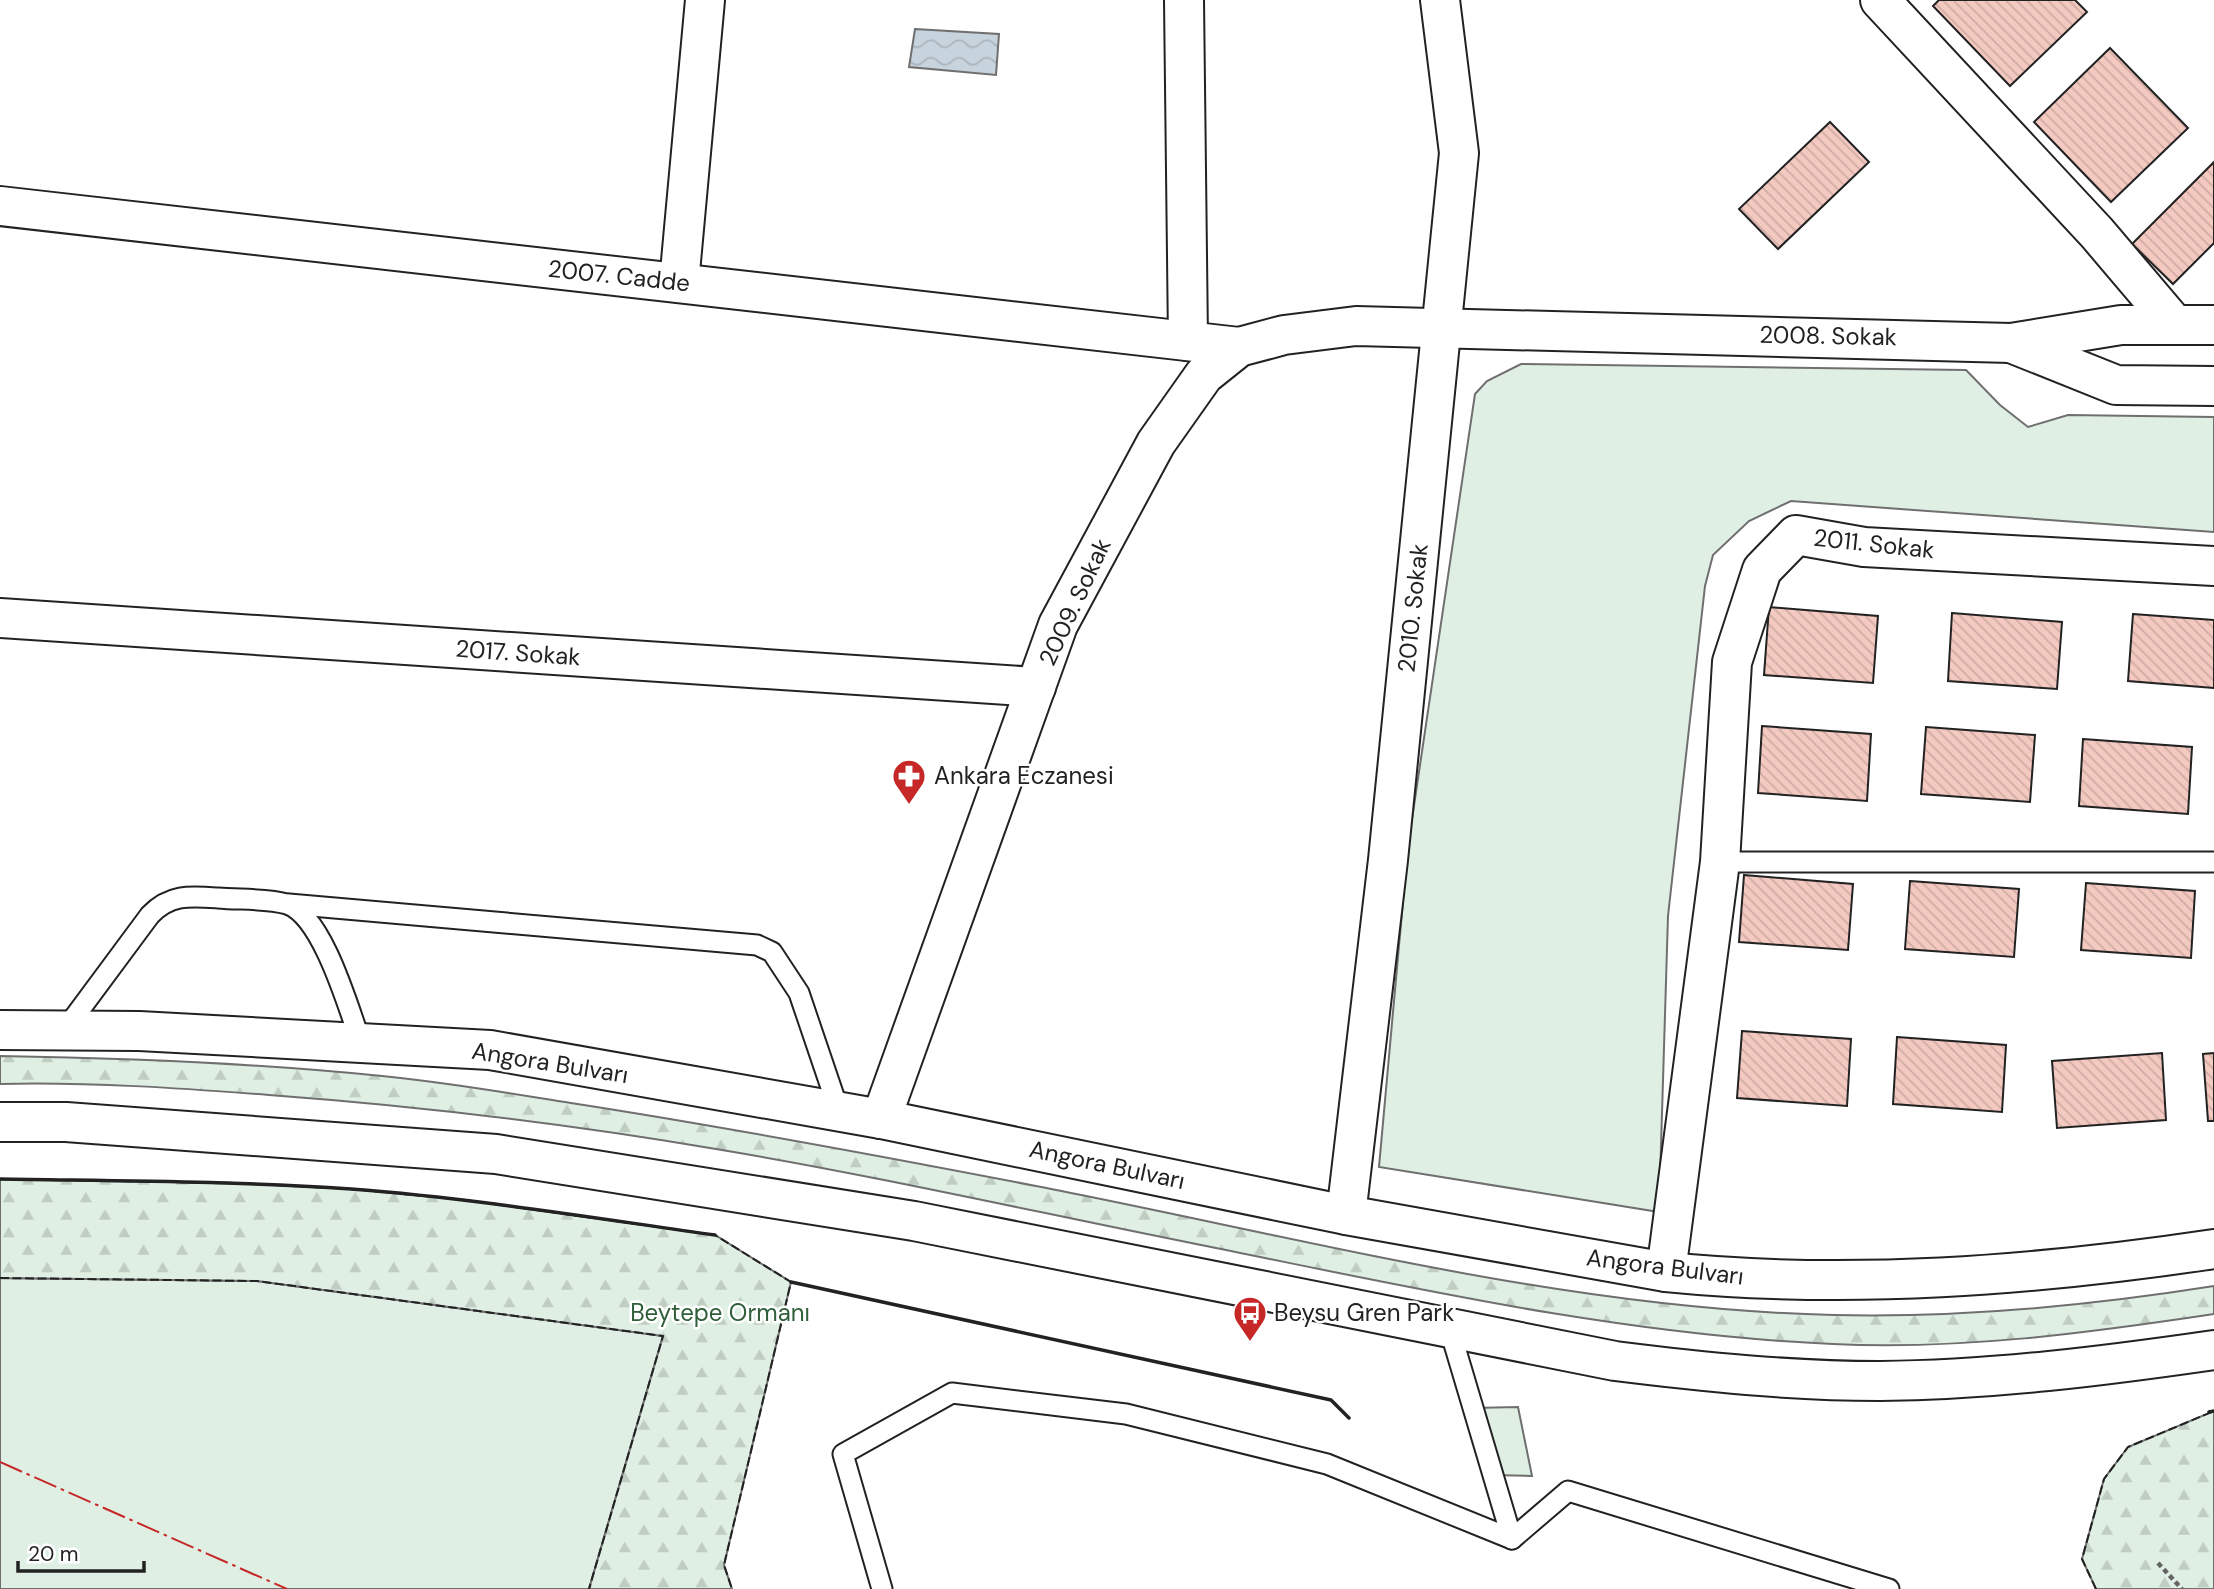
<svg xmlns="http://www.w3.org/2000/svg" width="2214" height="1589" font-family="'DM Sans',sans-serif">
<defs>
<pattern id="forest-firs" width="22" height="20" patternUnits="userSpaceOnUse" patternTransform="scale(1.75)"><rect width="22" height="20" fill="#e0efe3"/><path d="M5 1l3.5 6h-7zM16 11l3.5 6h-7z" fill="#c0cdc2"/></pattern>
<pattern id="water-waves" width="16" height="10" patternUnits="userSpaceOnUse" patternTransform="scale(1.75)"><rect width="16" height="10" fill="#c7d3dd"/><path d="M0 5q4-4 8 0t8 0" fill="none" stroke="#abb5bd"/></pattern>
<pattern id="building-back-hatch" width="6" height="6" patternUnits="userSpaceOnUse" patternTransform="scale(1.75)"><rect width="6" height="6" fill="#f3c9c0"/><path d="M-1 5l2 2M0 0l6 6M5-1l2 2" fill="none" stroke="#d0aca5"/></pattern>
</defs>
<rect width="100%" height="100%" fill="#fff"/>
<g fill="#e0efe3" stroke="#6f6f6f" stroke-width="2">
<path d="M1521,364L1966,370L2000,405L2028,427L2068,415L2214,417V532L1791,501L1749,521L1713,555L1705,586L1668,916L1659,1212L1379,1167L1408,846L1475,394L1487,381Z"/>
<path d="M0,1278L257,1281L663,1336L589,1589H0Z"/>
<path d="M1518,1407L1532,1476L1489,1475L1473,1408Z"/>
</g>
<g fill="url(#forest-firs)" stroke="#6f6f6f" stroke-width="2">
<path d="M0,1056C127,1058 255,1063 382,1076C445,1082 508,1093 571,1103C726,1127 881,1156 1036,1186C1299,1237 1563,1309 1833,1315C1961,1318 2088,1306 2214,1286V1314C2088,1333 1961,1350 1833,1344C1619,1335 1410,1287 1201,1245C1040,1213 878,1176 716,1149C568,1124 419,1106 269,1095C179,1088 90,1082 0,1084Z"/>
<path d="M0,1179L233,1183L352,1189L465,1200L715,1235L791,1282L724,1565L732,1589H589L663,1336L257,1281L0,1278Z"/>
<path d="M2214,1411V1589H2096L2082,1559L2104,1479L2128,1447Z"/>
</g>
<path fill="url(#water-waves)" stroke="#6f6f6f" stroke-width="2" d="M915,29L999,34L996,75L909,67Z"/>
<g fill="url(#building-back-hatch)" stroke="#222" stroke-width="2">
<path d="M1939,0H2075L2087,12L2010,86L1933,6Z"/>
<path d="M2110,48L2188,128L2111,202L2034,122Z"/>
<path d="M1830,122L1869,162L1778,249L1739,209Z"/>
<path d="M2214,162V243L2173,284L2132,244Z"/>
<path d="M1769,607L1878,616L1873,683L1764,675Z"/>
<path d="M1952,613L2062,622L2057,689L1948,681Z"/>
<path d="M2133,614L2214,620V688L2128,681Z"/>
<path d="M1762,726L1871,734L1867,801L1758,793Z"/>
<path d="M1926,727L2035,735L2030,802L1921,794Z"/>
<path d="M2083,739L2192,747L2188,814L2079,806Z"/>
<path d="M1744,875L1853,884L1848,950L1739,942Z"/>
<path d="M1910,881L2019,889L2014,957L1905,949Z"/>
<path d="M2086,883L2195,891L2191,958L2081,950Z"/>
<path d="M1742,1031L1851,1039L1847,1106L1737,1098Z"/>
<path d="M1897,1037L2006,1045L2002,1112L1893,1104Z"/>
<path d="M2162,1053L2166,1120L2057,1128L2052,1061Z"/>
<path d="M2214,1053V1121H2208L2203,1054Z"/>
</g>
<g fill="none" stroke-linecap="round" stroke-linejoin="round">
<defs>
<g id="lane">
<path d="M1720,862H2214"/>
<path d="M289,904L757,945L772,952L799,993L839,1111"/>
<path d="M64,1031L150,915C170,894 190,896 218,898C239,900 267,898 287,904C323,916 349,1010 361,1043"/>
<path d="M1512,1539L1568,1491L1889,1589"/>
<path d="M882,1589L843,1454L952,1393L1126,1414L1327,1464L1512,1539L1449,1327"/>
</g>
<g id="street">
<path d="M1184,0L1188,341"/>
<path d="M1880,0L2097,233L2175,325"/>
<path d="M0,206L1239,347"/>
<path d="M679,283L705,0"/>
<path d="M2011,343L2116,385L2214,386"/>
<path d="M0,618L1036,687"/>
<path d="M881,1119L1058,625L1156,443L1204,375L1239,347L1284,335L1356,326L2011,343L2121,325H2214"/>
<path d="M1346,1215L1388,860L1459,153L1440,0"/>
<path d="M1666,1272L1720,862L1732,662L1762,570L1796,535L1864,547L2214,566"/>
</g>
<g id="primary">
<path d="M0,1030L139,1031L490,1050L881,1119L1346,1215L1666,1272C1849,1290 2033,1276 2214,1249"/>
<path d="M0,1122H66L496,1154L914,1221L1615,1361C1703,1372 1791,1381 1880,1381C1992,1380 2103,1366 2214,1350"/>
</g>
</defs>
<use href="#lane" stroke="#222" stroke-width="23"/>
<use href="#street" stroke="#222" stroke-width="42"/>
<use href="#primary" stroke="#222" stroke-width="42"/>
<path stroke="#646464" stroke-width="4.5" stroke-dasharray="5 3.5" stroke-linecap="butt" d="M2158,1563L2182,1589"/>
<use href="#lane" stroke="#fff" stroke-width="19"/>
<use href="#street" stroke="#fff" stroke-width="38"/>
<use href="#primary" stroke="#fff" stroke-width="38"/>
<g stroke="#222" stroke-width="2" stroke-dasharray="9 3.5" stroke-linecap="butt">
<path d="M0,1179L233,1183L352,1189L465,1200L715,1235L791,1282L724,1565L732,1589"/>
<path d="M0,1278L257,1281L663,1336L589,1589"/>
<path d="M2096,1589L2082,1559L2104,1479L2128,1447L2214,1411"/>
</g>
<g stroke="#222" stroke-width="3.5">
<path d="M0,1179C117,1181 234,1181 351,1189C472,1198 594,1218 715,1235"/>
<path d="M791,1282L1331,1400L1349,1418"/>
<path d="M2209,1412L2214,1411"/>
</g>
<path stroke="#c62828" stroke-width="2" stroke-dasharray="24 5 3.5 5" stroke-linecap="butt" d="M0,1462L287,1589"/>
</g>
<defs>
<symbol id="pharmacy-pin" viewBox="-11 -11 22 30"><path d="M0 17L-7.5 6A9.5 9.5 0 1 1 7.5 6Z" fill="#c62828" stroke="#fff"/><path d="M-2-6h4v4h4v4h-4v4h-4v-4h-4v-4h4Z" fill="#fff"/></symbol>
<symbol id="bus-pin" viewBox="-11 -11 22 30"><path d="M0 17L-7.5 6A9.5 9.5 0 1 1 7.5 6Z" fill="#c62828" stroke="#fff"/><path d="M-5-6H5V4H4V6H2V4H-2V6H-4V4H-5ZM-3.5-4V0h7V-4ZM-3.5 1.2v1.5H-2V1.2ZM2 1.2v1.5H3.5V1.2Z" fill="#fff"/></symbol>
</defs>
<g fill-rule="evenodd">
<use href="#pharmacy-pin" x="890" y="757" width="38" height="52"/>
<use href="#bus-pin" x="1231" y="1294" width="38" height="52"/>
</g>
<g text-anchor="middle" stroke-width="5" stroke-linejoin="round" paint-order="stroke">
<g font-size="24" fill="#222" stroke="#fff">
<text transform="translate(619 276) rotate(6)" y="8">2007. Cadde</text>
<text transform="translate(1828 336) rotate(1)" y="8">2008. Sokak</text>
<text transform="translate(1874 544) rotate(6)" y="8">2011. Sokak</text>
<text transform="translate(1075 602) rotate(-65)" y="8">2009. Sokak</text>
<text transform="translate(1413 608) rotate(-84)" y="8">2010. Sokak</text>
<text transform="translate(518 653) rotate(4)" y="8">2017. Sokak</text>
<text transform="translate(550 1063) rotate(9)" y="8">Angora Bulvarı</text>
<text transform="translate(1107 1165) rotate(12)" y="8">Angora Bulvarı</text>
<text transform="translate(1665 1267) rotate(7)" y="8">Angora Bulvarı</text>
</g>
<g font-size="24" fill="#222" stroke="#fff" text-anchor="start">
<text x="934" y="784">Ankara Eczanesi</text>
<text x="1274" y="1321">Beysu Gren Park</text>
</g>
<g font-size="24" fill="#2f5e38" stroke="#fff">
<text x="720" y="1321">Beytepe Ormanı</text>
</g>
</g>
<path d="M18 1561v10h126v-10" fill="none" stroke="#222222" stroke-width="3.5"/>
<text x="28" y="1561" font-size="21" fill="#222222" stroke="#ffffff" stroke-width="5" paint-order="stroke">20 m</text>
</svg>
